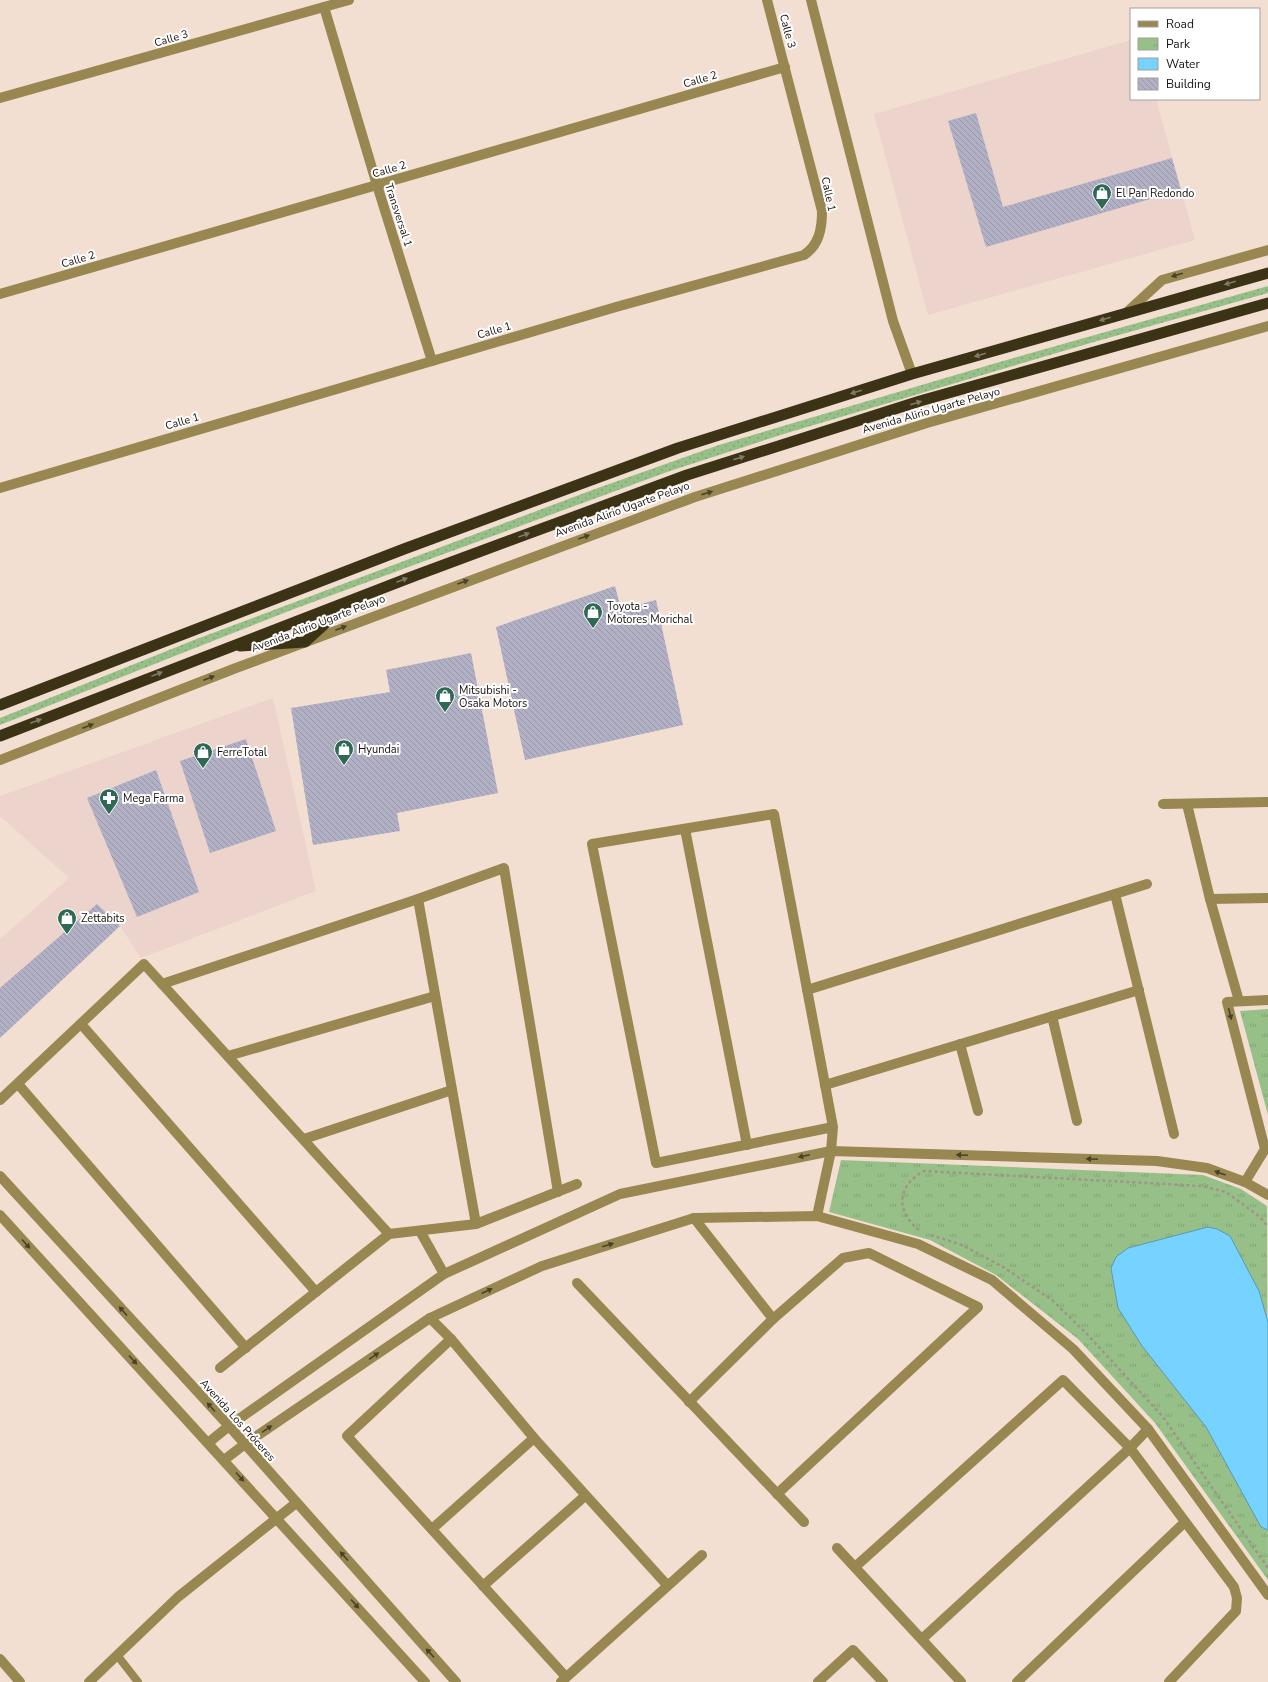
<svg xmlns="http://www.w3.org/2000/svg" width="1268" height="1682" font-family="'Nunito Sans',sans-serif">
<defs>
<pattern id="grass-dots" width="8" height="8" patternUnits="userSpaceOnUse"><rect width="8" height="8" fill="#97c088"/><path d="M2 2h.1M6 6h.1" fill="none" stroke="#81a474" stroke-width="1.8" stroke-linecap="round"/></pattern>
<pattern id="park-tufts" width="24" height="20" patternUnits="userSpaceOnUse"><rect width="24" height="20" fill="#97c088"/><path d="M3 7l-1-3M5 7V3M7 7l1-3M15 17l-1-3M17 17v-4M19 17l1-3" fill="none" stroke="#81a474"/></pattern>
<pattern id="building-back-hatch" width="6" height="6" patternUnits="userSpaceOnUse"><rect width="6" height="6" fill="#b1b0c5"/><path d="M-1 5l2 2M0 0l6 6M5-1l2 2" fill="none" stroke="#9896a8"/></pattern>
</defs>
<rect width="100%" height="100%" fill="#f3dfd1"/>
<g fill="#ecd3cb">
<path d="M1131,40V99H1156L1195,240L928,315L874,114Z"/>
<path d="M273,698L316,891L141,958L120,926L0,1038V939L69,878L0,816V796Z"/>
</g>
<path fill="url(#grass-dots)" d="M1268,286V293L1094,342L787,433L670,471L294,609L0,725V718L194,640L595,489L719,445L996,363Z"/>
<g fill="url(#park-tufts)">
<path d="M1268,1009V1115L1240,1011Z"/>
<path d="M841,1160L1203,1175L1241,1189L1267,1206L1268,1580L1155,1423L1078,1339L996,1275L930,1240L829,1212Z"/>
</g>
<path fill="#76d2ff" stroke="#5a98b6" d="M1208,1227L1217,1229L1230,1236L1259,1291L1268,1322V1530L1261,1527L1206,1427L1142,1346L1118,1308L1111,1268L1116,1257L1128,1248Z"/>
<g fill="url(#building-back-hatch)">
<path d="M976,113L1003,207L1172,158L1181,190L986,247L948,121Z"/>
<path d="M615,586L621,609L656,600L683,725L525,760L496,627Z"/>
<path d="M471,653L498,793L397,813L400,831L313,845L291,708L390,692L386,670Z"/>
<path d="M246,739L276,831L210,853L180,761Z"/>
<path d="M156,770L199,892L137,917L87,798Z"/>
<path d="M97,904L120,926L0,1038V988Z"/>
</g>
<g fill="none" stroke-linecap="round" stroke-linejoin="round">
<g stroke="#a19388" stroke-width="2.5" stroke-dasharray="3 3" stroke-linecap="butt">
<path d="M919,1230C895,1211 897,1186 924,1171L1202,1186L1226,1192L1260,1217L1268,1227"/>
<path d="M931,1235L962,1245L1003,1267L1052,1300L1087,1334L1163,1417L1268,1568"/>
</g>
<path stroke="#988751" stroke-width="8" d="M117,1655L138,1682"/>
<g stroke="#988751" stroke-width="10">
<path d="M811,0L893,321L912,374"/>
<path d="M324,7L377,185L432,361"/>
<path d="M0,98L349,0"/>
<path d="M0,294L785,67"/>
<path d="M1125,314L1162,280L1268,250"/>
<path d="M0,488L616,307L804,255C819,245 822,229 822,211L767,0"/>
<path d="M0,760L236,668L695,497L927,423L1268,326"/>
<path d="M1163,804L1268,802"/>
<path d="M1187,804L1210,899L1239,1001"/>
<path d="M685,829L747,1145"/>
<path d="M1115,894L1174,1134"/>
<path d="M418,899L476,1224"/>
<path d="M1210,899L1268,898"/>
<path d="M162,984L418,899L504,868L558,1192"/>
<path d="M807,990L1147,884"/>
<path d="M1052,1016L1077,1121"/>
<path d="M81,1024L316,1292"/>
<path d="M960,1044L978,1111"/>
<path d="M228,1056L435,996"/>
<path d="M18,1084L246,1348"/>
<path d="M825,1085L1139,990"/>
<path d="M0,1100L144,964L389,1234"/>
<path d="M304,1139L452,1090"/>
<path d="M0,1176L229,1426L456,1682"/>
<path d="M1245,1182L1265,1149L1227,1002L1268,1000"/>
<path d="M0,1215L425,1682"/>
<path d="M817,1216L831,1151L833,1127L774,814L592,844L656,1163L833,1127"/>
<path d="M694,1218L773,1319"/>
<path d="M420,1231L444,1274"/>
<path d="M577,1283L804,1522"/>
<path d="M430,1318L451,1339L534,1438L667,1585"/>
<path d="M451,1339L347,1436L566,1677"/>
<path d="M220,1368L389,1234L476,1224L577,1184"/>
<path d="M689,1402L773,1319L843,1258L869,1253L978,1307L777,1494"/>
<path d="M208,1443L229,1426L444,1274L620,1194L831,1151L1157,1161L1207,1168L1245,1182L1268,1195"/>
<path d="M224,1460L245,1444L430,1318L542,1266L694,1218L817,1216L918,1244L992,1280L1073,1349L1148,1429L1268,1595"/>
<path d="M432,1529L534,1438"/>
<path d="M837,1548L961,1682"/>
<path d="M855,1567L1063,1380L1130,1448L1234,1587L1237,1598L1236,1611L1169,1682"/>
<path d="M483,1586L585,1496"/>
<path d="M922,1639L1130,1448L1148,1429"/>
<path d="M0,1659L20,1682"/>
<path d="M89,1682L178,1597L296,1503"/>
<path d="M561,1682L702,1555"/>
<path d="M818,1682L853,1650L883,1682"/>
<path d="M1017,1682L1185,1522"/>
</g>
<g stroke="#3c3216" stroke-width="11">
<path d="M240,646L305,642L348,603"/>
<path d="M0,705L404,549L678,448L912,374L1268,273"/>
<path d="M0,736L414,576L687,475L920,401L1268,303"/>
</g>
</g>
<defs><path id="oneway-solid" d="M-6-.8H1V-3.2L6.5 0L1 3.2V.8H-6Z"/></defs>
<g fill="#4b4128">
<use href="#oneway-solid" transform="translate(1177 275) rotate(164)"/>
<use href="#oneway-solid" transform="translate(707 493) rotate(-18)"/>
<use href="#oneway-solid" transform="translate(584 537) rotate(-20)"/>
<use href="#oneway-solid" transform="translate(463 582) rotate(-20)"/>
<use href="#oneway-solid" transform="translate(341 628) rotate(-21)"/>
<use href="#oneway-solid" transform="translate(209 678) rotate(-21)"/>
<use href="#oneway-solid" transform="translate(88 726) rotate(-21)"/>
<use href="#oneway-solid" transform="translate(1230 1014) rotate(76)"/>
<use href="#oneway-solid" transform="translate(962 1155) rotate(-178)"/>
<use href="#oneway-solid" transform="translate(804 1156) rotate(168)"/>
<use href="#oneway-solid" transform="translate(1092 1159) rotate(-178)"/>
<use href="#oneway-solid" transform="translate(1220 1173) rotate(-160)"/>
<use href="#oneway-solid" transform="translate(26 1244) rotate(48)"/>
<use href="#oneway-solid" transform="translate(608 1245) rotate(-17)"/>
<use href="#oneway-solid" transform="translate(487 1291) rotate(-25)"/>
<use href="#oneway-solid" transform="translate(123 1311) rotate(-132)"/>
<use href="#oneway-solid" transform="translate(374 1356) rotate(-34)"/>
<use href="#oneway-solid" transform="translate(133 1360) rotate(48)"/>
<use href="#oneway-solid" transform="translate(211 1407) rotate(-132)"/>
<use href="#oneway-solid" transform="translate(267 1429) rotate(-34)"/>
<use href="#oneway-solid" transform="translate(240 1477) rotate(48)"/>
<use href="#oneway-solid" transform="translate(344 1556) rotate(-132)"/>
<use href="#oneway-solid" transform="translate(355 1604) rotate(48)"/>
<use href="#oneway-solid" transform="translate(430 1653) rotate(-132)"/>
</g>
<g fill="#807a68">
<use href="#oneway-solid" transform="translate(1230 283) rotate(164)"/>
<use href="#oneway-solid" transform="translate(1105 319) rotate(164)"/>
<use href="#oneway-solid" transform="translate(980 355) rotate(164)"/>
<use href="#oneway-solid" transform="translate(856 392) rotate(163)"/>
<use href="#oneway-solid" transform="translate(916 403) rotate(-17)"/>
<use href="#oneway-solid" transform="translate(739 458) rotate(-18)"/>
<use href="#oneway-solid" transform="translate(524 535) rotate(-20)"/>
<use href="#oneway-solid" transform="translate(402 580) rotate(-21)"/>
<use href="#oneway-solid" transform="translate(157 674) rotate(-21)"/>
<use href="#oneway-solid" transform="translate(36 721) rotate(-21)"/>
</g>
<defs>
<symbol id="shop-pin" viewBox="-11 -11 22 30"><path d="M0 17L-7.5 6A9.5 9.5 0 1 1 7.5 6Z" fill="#2f6953" stroke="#fff"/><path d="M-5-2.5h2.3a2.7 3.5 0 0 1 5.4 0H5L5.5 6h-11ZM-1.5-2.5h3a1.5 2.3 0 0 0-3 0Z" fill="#fff"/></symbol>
<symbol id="pharmacy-pin" viewBox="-11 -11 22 30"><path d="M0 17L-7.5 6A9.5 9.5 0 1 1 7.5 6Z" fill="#2f6953" stroke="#fff"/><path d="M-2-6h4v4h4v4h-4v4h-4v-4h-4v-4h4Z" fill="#fff"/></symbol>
</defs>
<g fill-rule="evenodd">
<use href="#shop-pin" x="1091" y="182" width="22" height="30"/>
<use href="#shop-pin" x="582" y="601" width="22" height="30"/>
<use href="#shop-pin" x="434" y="685" width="22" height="30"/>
<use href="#shop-pin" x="333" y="738" width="22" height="30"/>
<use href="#shop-pin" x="192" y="741" width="22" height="30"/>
<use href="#pharmacy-pin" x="98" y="787" width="22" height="30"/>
<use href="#shop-pin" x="56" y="907" width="22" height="30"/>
</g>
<g text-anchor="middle" stroke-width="4" stroke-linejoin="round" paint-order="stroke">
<g font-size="11" fill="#18120d" stroke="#fff">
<text transform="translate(788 31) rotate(75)" y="4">Calle 3</text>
<text transform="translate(171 38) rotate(-16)" y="4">Calle 3</text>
<text transform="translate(700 79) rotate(-16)" y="4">Calle 2</text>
<text transform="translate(389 169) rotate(-16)" y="4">Calle 2</text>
<text transform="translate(829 194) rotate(78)" y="4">Calle 1</text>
<text transform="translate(399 215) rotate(72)" y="4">Transversal 1</text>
<text transform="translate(78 259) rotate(-16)" y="4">Calle 2</text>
<text transform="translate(494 330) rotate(-16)" y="4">Calle 1</text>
<text transform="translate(931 410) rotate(-16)" y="4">Avenida Alirio Ugarte Pelayo</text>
<text transform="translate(182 421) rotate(-16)" y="4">Calle 1</text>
<text transform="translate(622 509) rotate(-20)" y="4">Avenida Alirio Ugarte Pelayo</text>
<text transform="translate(318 623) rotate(-21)" y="4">Avenida Alirio Ugarte Pelayo</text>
<text transform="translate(238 1420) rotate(48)" y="4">Avenida Los Próceres</text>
</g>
<g font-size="11" fill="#18120d" stroke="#fff" text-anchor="start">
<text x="1116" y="197">El Pan Redondo</text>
<text x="607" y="610">Toyota -<tspan x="607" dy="13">Motores Morichal</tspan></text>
<text x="459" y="694">Mitsubishi -<tspan x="459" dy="13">Osaka Motors</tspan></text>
<text x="358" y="753">Hyundai</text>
<text x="217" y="756">FerreTotal</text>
<text x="123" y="802">Mega Farma</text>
<text x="81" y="922">Zettabits</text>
</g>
</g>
<rect x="1130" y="8" width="130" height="92" fill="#ffffff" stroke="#a3a09e"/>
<rect x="1138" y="21" width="20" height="6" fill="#988751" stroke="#a3a09e"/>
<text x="1166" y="28" font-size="12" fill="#18120d">Road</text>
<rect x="1138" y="38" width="20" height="12" fill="url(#park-tufts)" stroke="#a3a09e"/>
<text x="1166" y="48" font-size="12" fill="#18120d">Park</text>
<rect x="1138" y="58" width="20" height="12" fill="#76d2ff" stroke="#a3a09e"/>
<text x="1166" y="68" font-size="12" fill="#18120d">Water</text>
<rect x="1138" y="78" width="20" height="12" fill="url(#building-back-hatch)" stroke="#a3a09e"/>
<text x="1166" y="88" font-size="12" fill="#18120d">Building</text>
</svg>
